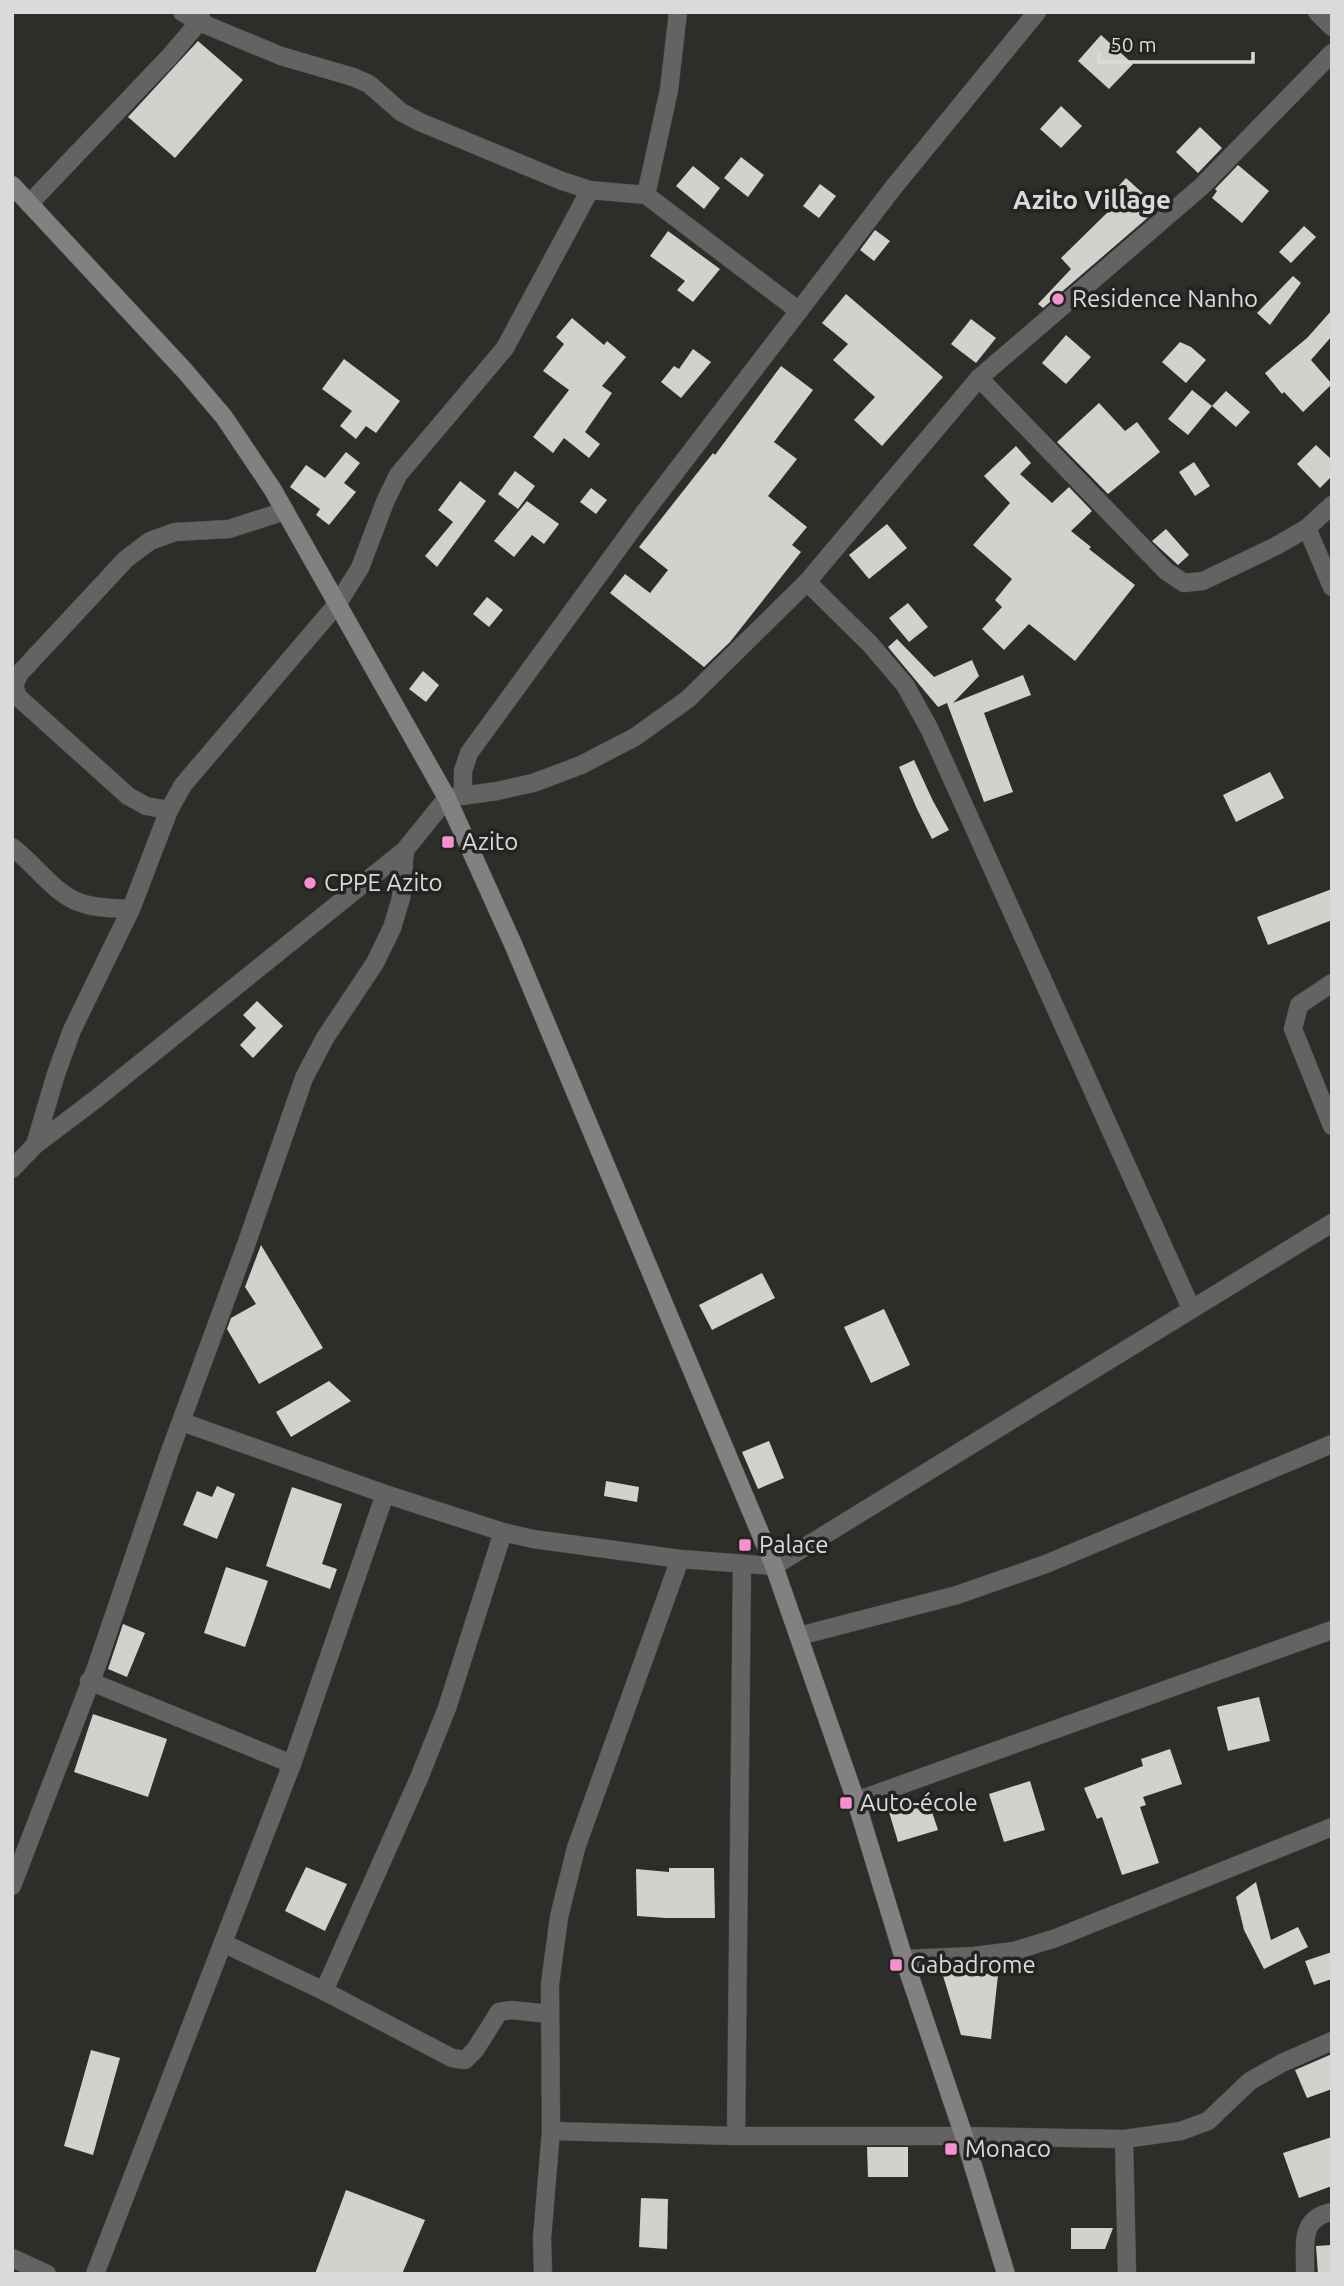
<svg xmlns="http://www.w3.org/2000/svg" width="1344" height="2286" font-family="Ubuntu,sans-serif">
<rect width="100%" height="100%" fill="#2d2d2a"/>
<g fill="#d1d2ce">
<path d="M1101,35L1133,64L1109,89L1078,61Z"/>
<path d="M198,41L243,80L175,158L128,117Z"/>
<path d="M1061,106L1082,126L1061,148L1040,129Z"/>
<path d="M1200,127L1222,148L1198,173L1176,152Z"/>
<path d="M741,157L764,175L748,197L724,178Z"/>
<path d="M1238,165L1269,191L1242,223L1212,198L1217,191L1215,189Z"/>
<path d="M693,166L720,188L704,209L676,186Z"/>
<path d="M1126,178L1159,208L1043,308L1038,304L1071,269L1061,258L1114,206L1107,199Z"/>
<path d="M820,184L836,196L819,218L803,206Z"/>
<path d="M1304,226L1316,237L1291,263L1279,252Z"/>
<path d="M875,230L890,241L874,261L860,250Z"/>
<path d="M668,231L720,269L693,302L677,290L685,281L650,256Z"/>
<path d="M1293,276L1301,283L1270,325L1257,313Z"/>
<path d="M846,294L943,377L882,446L854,420L875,397L833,360L848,344L822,323Z"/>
<path d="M1332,310V336L1311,360L1332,384L1303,412L1284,392L1282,394L1265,373L1307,338Z"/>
<path d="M572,318L604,345L607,341L626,357L602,386L612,393L585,432L600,444L589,458L564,438L553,453L533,437L569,390L543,371L564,344L556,337Z"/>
<path d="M971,319L996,338L976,363L951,344Z"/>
<path d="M1066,335L1091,357L1066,384L1042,363Z"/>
<path d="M1180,342L1191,347L1206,360L1186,383L1162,362Z"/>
<path d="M693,349L711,362L681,398L661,382L674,366L679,369Z"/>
<path d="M344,359L400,401L376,433L366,426L356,439L340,426L352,411L322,389Z"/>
<path d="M781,366L813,390L774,442L797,459L768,496L807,527L792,545L801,552L730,642L704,667L610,593L625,574L650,593L668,570L639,547L713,453L715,455Z"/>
<path d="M1192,390L1212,406L1188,435L1168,419Z"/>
<path d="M1226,391L1250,412L1236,427L1212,406Z"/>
<path d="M1099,403L1125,431L1137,422L1160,452L1108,494L1057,442Z"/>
<path d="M1316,445L1332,460V476L1320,488L1297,464Z"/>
<path d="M1016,446L1031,463L1020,474L1052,503L1069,487L1092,511L1071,531L1091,547L1089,549L1135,585L1075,661L1029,624L1004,650L982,629L1002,607L995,600L1012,579L973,545L1010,503L984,476Z"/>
<path d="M346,452L360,463L344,483L356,492L329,525L316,515L320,509L290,487L306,465L325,478Z"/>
<path d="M1194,462L1210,486L1195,496L1179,472Z"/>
<path d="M515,471L535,486L518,509L498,494Z"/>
<path d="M460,481L486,501L437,567L425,556L453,522L438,510Z"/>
<path d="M591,488L607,500L596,514L580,502Z"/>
<path d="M527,501L559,524L544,544L532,535L514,557L494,541Z"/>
<path d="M887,524L907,548L869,579L849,555Z"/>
<path d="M1166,529L1189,555L1178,565L1152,541Z"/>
<path d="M487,597L503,610L489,627L473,614Z"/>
<path d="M908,603L928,627L909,642L889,618Z"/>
<path d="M897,639L934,677L972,660L979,676L953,703L1023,675L1031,695L984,713L1013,792L984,802L947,703L938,707L888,647Z"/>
<path d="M423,671L439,685L426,702L409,689Z"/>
<path d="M914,760L933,801L949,830L932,839L917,809L899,767Z"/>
<path d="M1270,772L1284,798L1236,822L1223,795Z"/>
<path d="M1332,889V920L1268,945L1257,917Z"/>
<path d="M257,1001L283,1026L253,1058L240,1045L256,1028L243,1015Z"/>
<path d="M261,1245L323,1348L259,1384L227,1329L231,1318L256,1304L245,1287Z"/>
<path d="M762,1273L775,1298L712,1330L699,1305Z"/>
<path d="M884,1309L910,1365L871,1383L844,1327Z"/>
<path d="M329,1381L351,1401L291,1437L276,1412Z"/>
<path d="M769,1441L784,1478L758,1489L742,1452Z"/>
<path d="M606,1481L639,1487L637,1502L604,1496Z"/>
<path d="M217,1486L235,1494L217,1539L183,1525L197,1491L212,1497Z"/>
<path d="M292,1487L342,1504L322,1564L337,1569L330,1589L266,1566Z"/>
<path d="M226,1567L268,1581L245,1647L204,1633Z"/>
<path d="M123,1624L145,1633L127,1677L108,1669Z"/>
<path d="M1259,1697L1270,1741L1228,1751L1217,1707Z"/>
<path d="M93,1714L167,1739L148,1797L74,1772Z"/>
<path d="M1170,1749L1182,1784L1143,1797L1146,1805L1140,1807L1159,1863L1122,1875L1102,1817L1097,1819L1084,1788L1143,1766L1141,1759Z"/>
<path d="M1030,1781L1045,1830L1004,1842L989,1794Z"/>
<path d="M928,1800L938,1830L898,1842L889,1812Z"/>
<path d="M306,1867L347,1884L325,1931L285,1911Z"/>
<path d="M669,1868H714L715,1918H666L637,1916L636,1869L669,1872Z"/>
<path d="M1256,1882L1271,1940L1298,1927L1308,1947L1264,1969L1244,1930L1236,1897Z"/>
<path d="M1332,1952V1979L1314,1985L1305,1961Z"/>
<path d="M941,1969L998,1975L991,2039L961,2035Z"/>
<path d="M91,2050L120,2058L93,2155L64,2146Z"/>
<path d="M1332,2054V2089L1307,2098L1295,2070Z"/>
<path d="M1332,2137V2186L1299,2198L1283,2153Z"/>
<path d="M867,2147H908V2177H868Z"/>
<path d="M346,2190L425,2220L402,2274H315Z"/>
<path d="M641,2198L668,2199L667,2249L639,2247Z"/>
<path d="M1071,2228H1113L1105,2249H1071Z"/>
<path d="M1332,2245V2274H1318L1316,2246Z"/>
</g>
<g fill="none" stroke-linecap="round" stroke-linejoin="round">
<defs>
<g id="street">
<path d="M182,12L199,22L281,56L353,77L369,84L401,112L420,122L562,181L590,190L646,195L799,311"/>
<path d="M1317,12L1332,27"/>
<path d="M646,195L669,90L678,12"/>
<path d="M29,204L171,55L199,22L201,12"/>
<path d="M979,378L1166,571L1184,583L1203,581L1276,546L1307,528L1332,505"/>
<path d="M1307,528L1332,587"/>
<path d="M807,582L870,644L905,685L929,728L1191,1308"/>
<path d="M463,796V771L469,753L644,513L893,188L1037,12"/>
<path d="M169,810L146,806L128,796L18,697L14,686L19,674L126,559L150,541L175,532L229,529L285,511"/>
<path d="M12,847C35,864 54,894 81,903C97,909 114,908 131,909"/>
<path d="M1332,983L1299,1005L1293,1029L1332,1126"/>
<path d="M35,1145L56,1074L72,1030L131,909L169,810L183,785L338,603L360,568L385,502L398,475L505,348L590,190"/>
<path d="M12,1169L35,1145L96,1099L405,850L447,798L497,791L533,783L581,765L635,737L688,699L807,582L979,378L1201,187L1332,53"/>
<path d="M385,1494L503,1532L533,1539L680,1559L774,1566L1332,1223"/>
<path d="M799,1636L957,1595L1046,1564L1332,1444"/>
<path d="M89,1681L292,1764"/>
<path d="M856,1801L1332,1630"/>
<path d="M12,1886L97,1665L169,1454L246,1245L304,1078L325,1038L375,963L392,928L401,898L405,850"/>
<path d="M223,1943L324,1991L452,2058L465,2060L475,2050L499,2012L511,2010L550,2014"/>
<path d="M904,1959L974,1956L1014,1951L1056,1938L1332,1827"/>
<path d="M324,1991L419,1778L447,1708L503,1532"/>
<path d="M551,2131L736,2136H964L1124,2139L1181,2131L1208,2121L1250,2081L1282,2063L1332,2041"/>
<path d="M736,2136L742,1564"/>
<path d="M1124,2139L1127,2274"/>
<path d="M12,2258L47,2274"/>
<path d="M95,2274L292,1764L385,1494L182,1422"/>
<path d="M543,2274L542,2239L551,2131L550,1984L559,1917L576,1848L680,1559"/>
<path d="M1305,2274C1306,2247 1298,2218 1332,2212"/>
</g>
<path id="secondary" d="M12,185L184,370L224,417L273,490L447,798L513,944L774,1566L856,1801L904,1959L964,2136L1006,2274"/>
</defs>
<use href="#street" stroke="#494946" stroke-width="19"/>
<use href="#secondary" stroke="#494946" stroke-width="19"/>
<use href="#street" stroke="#646263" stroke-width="18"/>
<use href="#secondary" stroke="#828081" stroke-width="18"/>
</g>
<g fill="#f690cf" stroke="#232321" stroke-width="2.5">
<circle cx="1058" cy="299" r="7"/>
<rect x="441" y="835" width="14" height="14" rx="3.5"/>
<circle cx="310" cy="883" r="7"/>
<rect x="738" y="1538" width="14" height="14" rx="3.5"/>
<rect x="839" y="1796" width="14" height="14" rx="3.5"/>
<rect x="889" y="1958" width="14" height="14" rx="3.5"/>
<rect x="944" y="2142" width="14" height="14" rx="3.5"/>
</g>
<g text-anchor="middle" stroke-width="7" stroke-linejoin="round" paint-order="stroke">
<g font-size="24" fill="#dadad8" stroke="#232321" text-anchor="start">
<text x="1072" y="307">Residence Nanho</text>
<text x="462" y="850">Azito</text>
<text x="324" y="891">CPPE Azito</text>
<text x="759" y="1553">Palace</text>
<text x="860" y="1811">Auto-école</text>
<text x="910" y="1973">Gabadrome</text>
<text x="965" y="2157">Monaco</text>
</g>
<g font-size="26" font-weight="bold" fill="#dadad8" stroke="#232321">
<text x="1092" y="209">Azito Village</text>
</g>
</g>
<rect width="1344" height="2286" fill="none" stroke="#dadad8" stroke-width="28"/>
<path d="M1099 52v10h154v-10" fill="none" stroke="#dadad8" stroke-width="3.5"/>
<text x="1110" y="52" font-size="21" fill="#dadad8" stroke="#232321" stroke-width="5" paint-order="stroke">50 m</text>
</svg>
